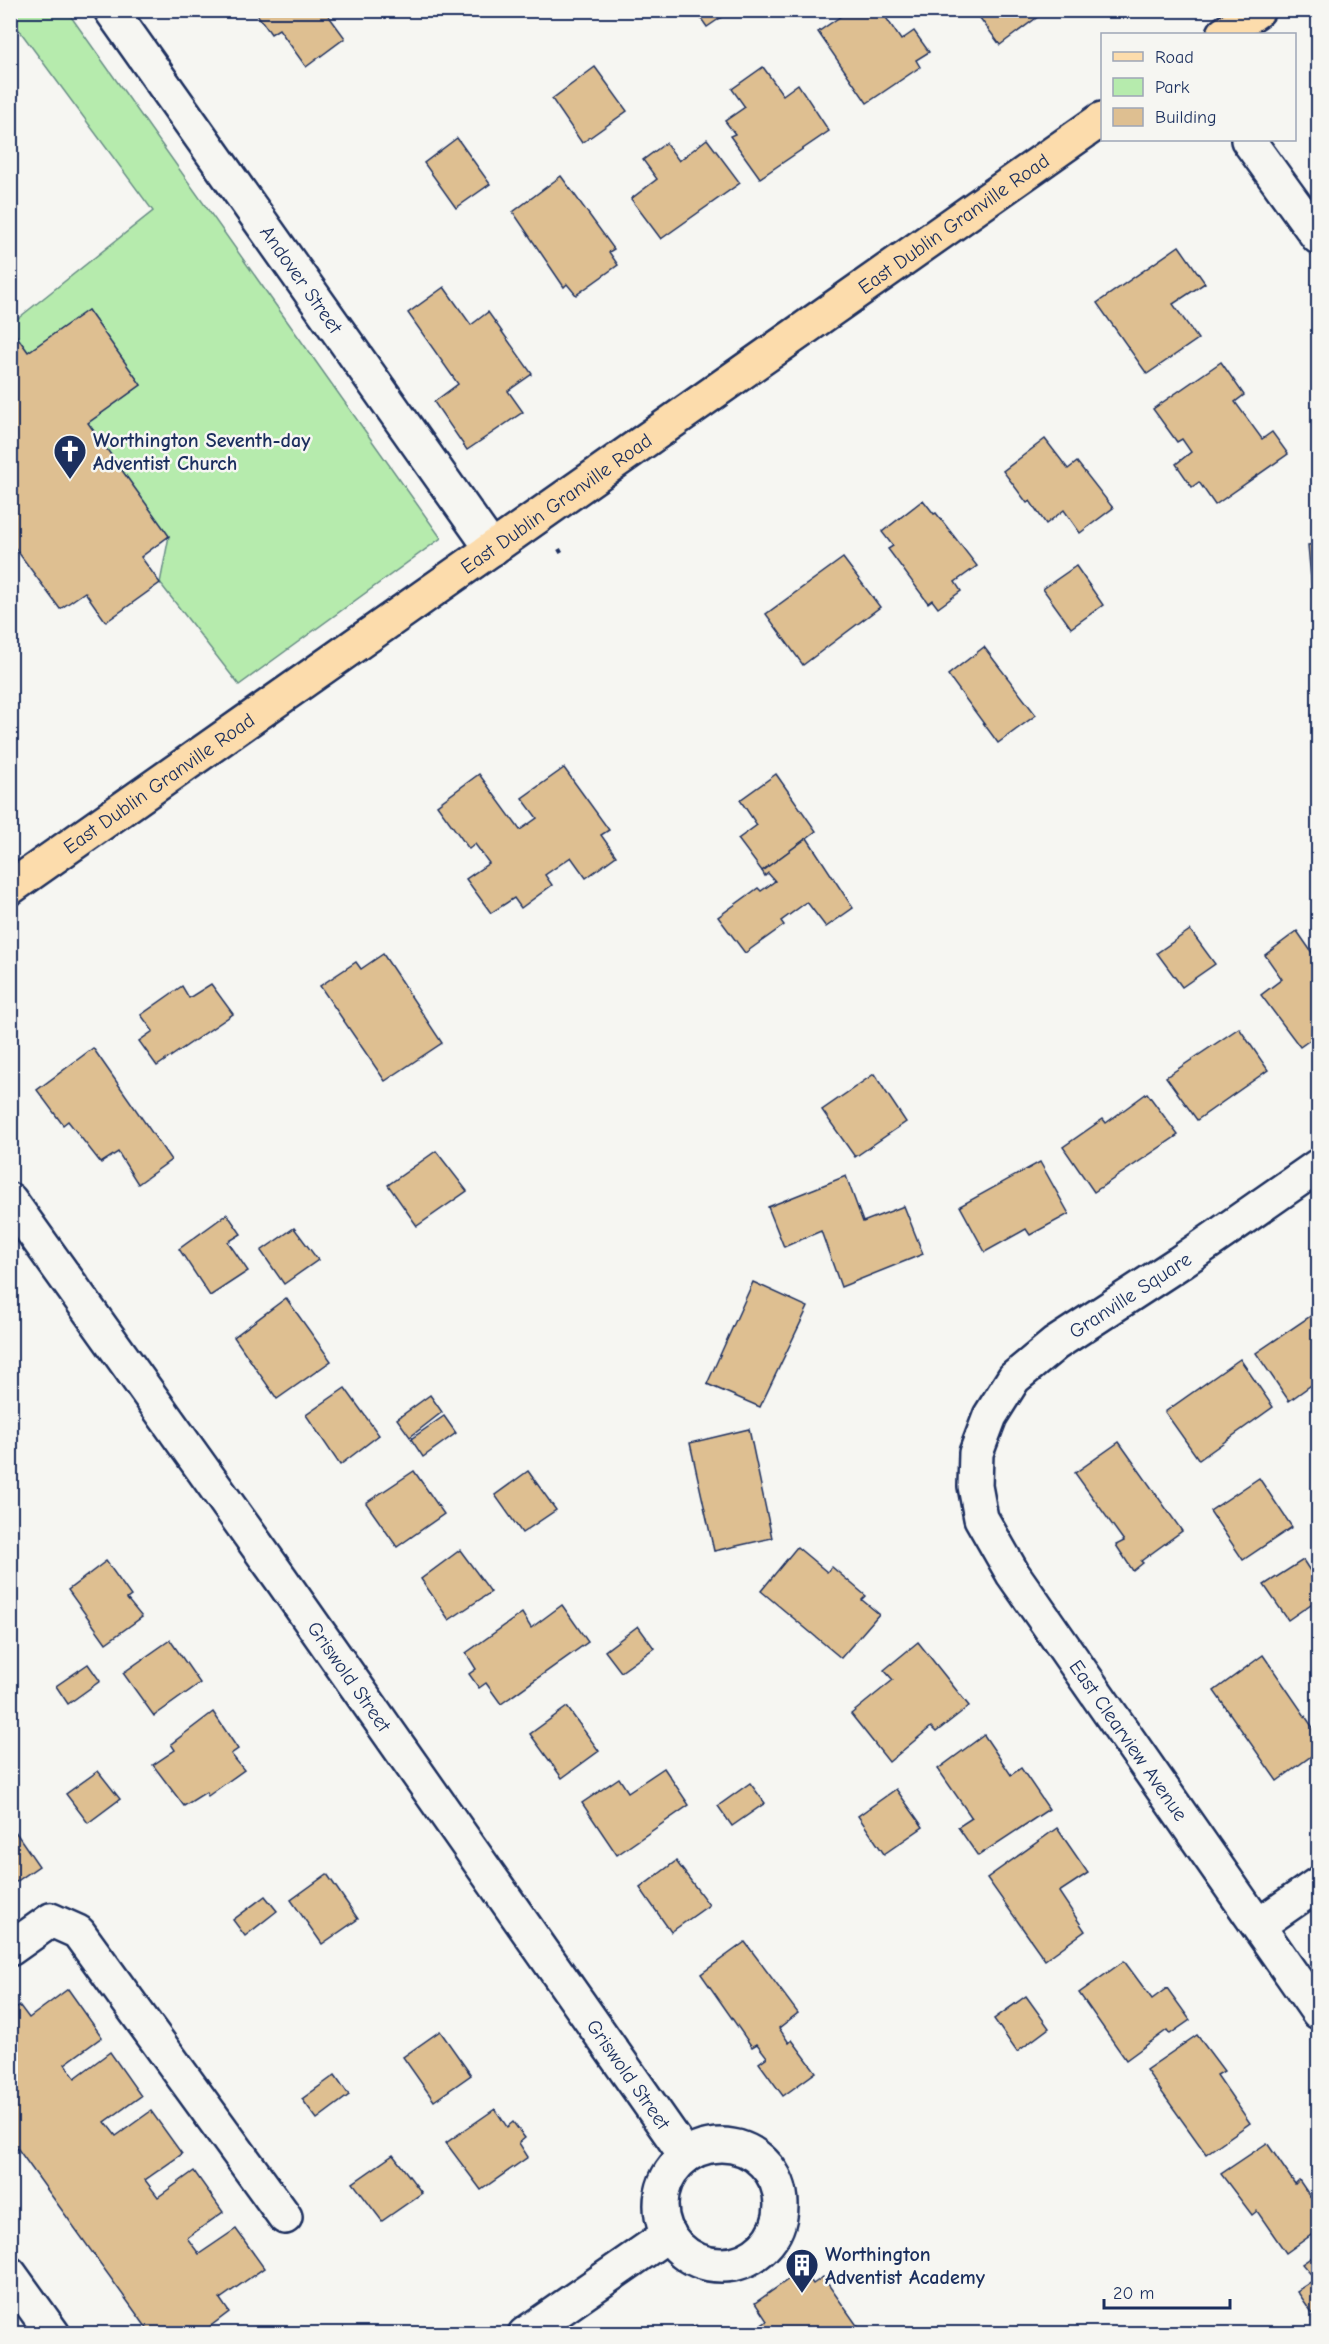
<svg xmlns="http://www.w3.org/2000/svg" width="1329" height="2344" font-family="'Comic Neue',sans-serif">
<rect width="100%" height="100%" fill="#f6f6f2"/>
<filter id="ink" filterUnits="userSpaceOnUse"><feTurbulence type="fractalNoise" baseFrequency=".0167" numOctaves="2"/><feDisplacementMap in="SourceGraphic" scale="12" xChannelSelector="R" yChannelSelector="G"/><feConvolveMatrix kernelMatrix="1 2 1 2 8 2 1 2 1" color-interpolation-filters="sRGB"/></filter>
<g filter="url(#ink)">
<path fill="#b6ebad" stroke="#688d86" stroke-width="1.5" d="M11,11H67L441,538L239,685L160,583L169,536L88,423L141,385L88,310L28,352L11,327V324L153,211L11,19Z"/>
<g fill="#debf91" stroke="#1b2f5e" stroke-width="1.5">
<path d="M254,10H328L326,12L328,15L345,38L306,67L279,29L271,34Z"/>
<path d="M695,10H732L707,27Z"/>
<path d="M850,10H881L901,40L914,31L929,52L916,60L920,67L867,103L818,32Z"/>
<path d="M974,10H1047L1000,45Z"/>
<path d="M595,67L627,111L582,143L552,99Z"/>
<path d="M763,67L783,95L798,84L829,131L760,178L730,136L735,134L725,121L745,107L732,89Z"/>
<path d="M457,138L490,184L456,208L424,163Z"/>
<path d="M707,139L740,183L661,239L631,199L657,179L643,160L666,143L679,161Z"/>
<path d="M561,176L614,249L609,252L618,265L576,295L567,284L564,287L513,212Z"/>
<path d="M1179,246L1205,283L1173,304L1198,339L1147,374L1097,303Z"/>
<path d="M444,287L471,325L488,312L532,374L508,391L523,412L467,450L434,402L458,384L408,313Z"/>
<path d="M88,310L141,385L88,423L169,536L141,557L160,583L106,622L85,592L60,609L10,541V327L28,352Z"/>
<path d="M1221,362L1244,395L1235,402L1262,439L1272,432L1288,454L1215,505L1199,482L1192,487L1176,464L1191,452L1182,439L1177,442L1153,409Z"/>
<path d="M1045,439L1068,469L1077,462L1113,508L1080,533L1064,510L1046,524L1030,501L1027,503L1003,471Z"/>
<path d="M923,500L934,514L936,513L977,566L955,582L961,591L938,608L932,600L928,603L888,549L893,546L882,532Z"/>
<path d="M1318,544V601L1313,602L1308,545Z"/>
<path d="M843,558L880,607L803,665L766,614Z"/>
<path d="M1076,566L1103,605L1071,628L1043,589Z"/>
<path d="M984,647L1036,715L998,743L948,675Z"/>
<path d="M564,768L609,830L601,835L616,856L586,878L571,857L545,875L552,885L521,908L514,898L491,913L466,879L489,863L475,844L469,849L437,805L479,774L520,830L537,818L522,798Z"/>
<path d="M776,774L816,831L762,871L738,839L757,825L740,800Z"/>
<path d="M807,838L853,908L826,927L807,902L781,921L784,925L745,953L718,917L758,888L761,891L775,881L768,873L765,876L762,871Z"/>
<path d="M1190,930L1215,964L1182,987L1157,953Z"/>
<path d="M1297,931L1315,957L1318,955V1034L1300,1047L1261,995L1282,979L1265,955Z"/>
<path d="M383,954L442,1043L385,1081L320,986L356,962L361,969Z"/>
<path d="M211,984L233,1014L157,1066L139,1041L153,1031L141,1015L182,986L189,998Z"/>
<path d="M1239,1028L1268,1070L1197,1120L1166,1077Z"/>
<path d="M93,1048L171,1160L138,1184L118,1152L101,1163L68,1121L63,1125L37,1090Z"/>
<path d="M874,1074L906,1122L855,1157L822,1110Z"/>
<path d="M1147,1093L1178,1135L1094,1192L1063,1147L1103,1119L1106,1123Z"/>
<path d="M436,1151L467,1191L417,1226L388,1185Z"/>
<path d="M1040,1162L1069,1214L1030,1235L1026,1229L985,1252L960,1206Z"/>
<path d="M846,1176L863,1222L904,1206L923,1254L841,1287L821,1231L784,1247L768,1207Z"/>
<path d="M227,1214L241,1234L228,1242L248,1271L210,1296L179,1249Z"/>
<path d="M294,1228L318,1260L284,1284L261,1251Z"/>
<path d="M753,1282L808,1307L760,1407L707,1384Z"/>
<path d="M286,1298L331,1361L277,1399L234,1337Z"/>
<path d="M1318,1311V1380L1289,1401L1256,1353Z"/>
<path d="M1240,1359L1273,1407L1199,1460L1165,1412Z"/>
<path d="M345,1388L379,1435L340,1465L306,1415Z"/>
<path d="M430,1395L442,1412L410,1437L397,1419Z"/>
<path d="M444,1416L456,1433L423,1457L411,1439Z"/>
<path d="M749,1429L772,1538L714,1551L690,1443Z"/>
<path d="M1119,1442L1182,1531L1141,1561L1143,1563L1133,1571L1116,1545L1124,1541L1075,1473Z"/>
<path d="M414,1471L444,1514L397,1547L366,1503Z"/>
<path d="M528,1471L556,1510L522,1533L495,1495Z"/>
<path d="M1259,1478L1292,1527L1243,1560L1210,1511Z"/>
<path d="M797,1547L827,1572L832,1567L866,1596L862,1600L879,1614L841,1658L761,1591Z"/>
<path d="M460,1550L491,1592L449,1620L421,1579Z"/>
<path d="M1303,1560L1318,1583V1599L1288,1620L1264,1585Z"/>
<path d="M106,1561L131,1596L127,1599L142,1617L106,1643L68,1590Z"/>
<path d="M562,1605L588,1642L501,1704L486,1683L479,1688L469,1674L476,1669L466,1653L522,1613L531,1628Z"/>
<path d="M638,1626L654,1648L621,1672L605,1651Z"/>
<path d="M170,1640L200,1683L154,1716L123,1673Z"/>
<path d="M918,1642L969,1706L936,1732L931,1727L889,1762L851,1714L893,1680L884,1670Z"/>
<path d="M1263,1655L1318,1735V1751L1277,1781L1214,1691Z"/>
<path d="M88,1664L100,1681L68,1704L56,1686Z"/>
<path d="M567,1707L599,1751L562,1778L530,1734Z"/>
<path d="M213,1712L238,1749L231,1754L244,1770L208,1796L206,1792L184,1806L153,1765L175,1750L171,1744Z"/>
<path d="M984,1735L1011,1775L1021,1768L1049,1809L978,1856L958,1827L972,1818L938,1769Z"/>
<path d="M664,1768L689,1805L617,1855L582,1803L619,1778L628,1792Z"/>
<path d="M98,1771L120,1799L88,1823L66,1794Z"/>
<path d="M750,1783L765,1803L732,1826L718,1806Z"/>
<path d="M896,1789L923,1827L884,1854L858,1816Z"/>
<path d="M10,1824L39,1866L10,1886Z"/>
<path d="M1057,1828L1088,1873L1059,1892L1085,1931L1045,1960L987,1878Z"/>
<path d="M676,1861L709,1905L671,1932L640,1888Z"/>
<path d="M327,1874L358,1919L322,1944L291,1900Z"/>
<path d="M265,1896L277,1911L245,1936L233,1920Z"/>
<path d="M745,1942L798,2013L779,2028L789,2043L792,2040L816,2072L783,2096L759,2063L767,2057L757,2044L752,2047L701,1974Z"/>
<path d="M1124,1961L1152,1999L1167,1988L1190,2020L1170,2034L1167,2030L1126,2060L1079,1993Z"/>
<path d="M68,1989L102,2037L65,2064L75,2078L110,2052L141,2096L105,2122L116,2136L151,2111L182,2154L145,2180L158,2197L194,2171L223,2212L187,2238L199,2254L236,2229L264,2268L220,2299L229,2312L200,2334H151L10,2138V2013L20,2006L29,2018Z"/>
<path d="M1026,1996L1049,2028L1017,2052L994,2019Z"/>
<path d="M440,2031L471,2075L434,2101L403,2057Z"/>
<path d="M1197,2035L1224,2071L1217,2075L1250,2123L1206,2154L1146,2070Z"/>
<path d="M335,2075L349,2095L317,2119L302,2099Z"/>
<path d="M495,2109L507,2127L513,2122L525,2138L519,2143L528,2157L481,2190L446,2143Z"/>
<path d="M1267,2143L1295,2184L1299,2180L1318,2208V2230L1286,2253L1257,2211L1252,2215L1221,2174Z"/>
<path d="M393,2155L422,2193L382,2221L353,2183Z"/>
<path d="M1318,2253V2321L1297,2291L1315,2279L1302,2264Z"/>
<path d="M803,2269L813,2284L823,2277L863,2334H749L767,2321L755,2303Z"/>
<path d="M696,2325L703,2334H683Z"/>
</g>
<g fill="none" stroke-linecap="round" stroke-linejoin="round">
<defs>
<g id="minor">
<path id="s1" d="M111,10L492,549"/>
<path d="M1248,140L1318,237"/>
<path id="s2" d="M1318,1166L1179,1263L1055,1344L1014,1378L990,1416L976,1453L975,1486L981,1518L1013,1574L1318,2012"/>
<path id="s3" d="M10,1200L281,1579L686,2156"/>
<path d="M1259,1925L1318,1884"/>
<path d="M10,1949L51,1920L78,1932L285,2217"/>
<circle cx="721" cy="2205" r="60"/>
<path d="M10,2274L53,2334"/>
<path d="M525,2334L669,2234"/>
</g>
<g id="major">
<path d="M1224,34L1258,10"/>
<path id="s4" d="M10,888L1102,119"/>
</g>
</defs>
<use href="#minor" stroke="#1b2f5e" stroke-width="38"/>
<use href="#major" stroke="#1b2f5e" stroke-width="38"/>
<path stroke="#1b2f5e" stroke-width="4" stroke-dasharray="4.5 4.5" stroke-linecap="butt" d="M559,549L563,556"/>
<use href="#minor" stroke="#f6f6f2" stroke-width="33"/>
<use href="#major" stroke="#fcdcac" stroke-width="33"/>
</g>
</g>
<defs>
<symbol id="church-pin" viewBox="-11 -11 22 30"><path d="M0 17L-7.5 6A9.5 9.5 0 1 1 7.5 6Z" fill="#1b2f5e" stroke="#f6f6f2"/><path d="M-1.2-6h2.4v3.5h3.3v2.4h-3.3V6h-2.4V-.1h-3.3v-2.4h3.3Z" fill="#fff"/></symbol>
<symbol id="building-pin" viewBox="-11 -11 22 30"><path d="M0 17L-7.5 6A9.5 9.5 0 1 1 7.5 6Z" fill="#1b2f5e" stroke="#f6f6f2"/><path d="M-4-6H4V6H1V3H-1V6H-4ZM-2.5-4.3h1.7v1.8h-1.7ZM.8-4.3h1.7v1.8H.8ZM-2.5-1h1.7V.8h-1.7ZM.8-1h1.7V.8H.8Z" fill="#fff"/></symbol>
</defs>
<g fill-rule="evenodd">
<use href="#church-pin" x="51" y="432" width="38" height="52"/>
<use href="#building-pin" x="783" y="2246" width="38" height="52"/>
</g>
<g text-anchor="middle" stroke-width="5" stroke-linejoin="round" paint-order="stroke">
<g font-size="20" fill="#1b2f5e" stroke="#f6f6f2">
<text dy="7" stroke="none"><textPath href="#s4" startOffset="1154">East Dublin Granville Road</textPath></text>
<text dy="7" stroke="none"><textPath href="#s1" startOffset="330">Andover Street</textPath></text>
<text dy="7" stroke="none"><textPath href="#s4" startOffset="668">East Dublin Granville Road</textPath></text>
<text dy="7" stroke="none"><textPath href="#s4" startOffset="182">East Dublin Granville Road</textPath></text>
<text transform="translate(1130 1295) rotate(-33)" y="7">Granville Square</text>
<text dy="7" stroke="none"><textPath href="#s3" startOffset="585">Griswold Street</textPath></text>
<text dy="7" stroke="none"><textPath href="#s2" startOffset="788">East Clearview Avenue</textPath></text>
<text dy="7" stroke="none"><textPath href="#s3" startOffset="1071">Griswold Street</textPath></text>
</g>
<g font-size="20" font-weight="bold" fill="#1b2f5e" stroke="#f6f6f2" text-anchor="start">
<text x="93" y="447">Worthington Seventh-day<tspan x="93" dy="23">Adventist Church</tspan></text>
<text x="825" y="2261">Worthington<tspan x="825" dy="23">Adventist Academy</tspan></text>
</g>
</g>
<rect width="1329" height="2344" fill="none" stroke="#f6f6f2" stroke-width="36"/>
<rect x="18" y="18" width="1293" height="2308" fill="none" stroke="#1b2f5e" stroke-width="2" filter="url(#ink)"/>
<rect x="1101" y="33" width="195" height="108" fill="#f6f6f2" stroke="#9ea6b7" stroke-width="1.5"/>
<rect x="1113" y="52" width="30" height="9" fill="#fcdcac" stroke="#9ea6b7" stroke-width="1.5"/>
<text x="1155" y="63" font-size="18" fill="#1b2f5e">Road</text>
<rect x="1113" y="78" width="30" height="18" fill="#b6ebad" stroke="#9ea6b7" stroke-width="1.5"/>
<text x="1155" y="93" font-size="18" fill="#1b2f5e">Park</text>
<rect x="1113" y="108" width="30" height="18" fill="#debf91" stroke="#9ea6b7" stroke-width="1.5"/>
<text x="1155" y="123" font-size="18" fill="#1b2f5e">Building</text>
<path d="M1104 2299v9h126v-9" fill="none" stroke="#1b2f5e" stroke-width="3"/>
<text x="1113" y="2299" font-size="18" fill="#1b2f5e" stroke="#f6f6f2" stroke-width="4.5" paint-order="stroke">20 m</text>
</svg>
